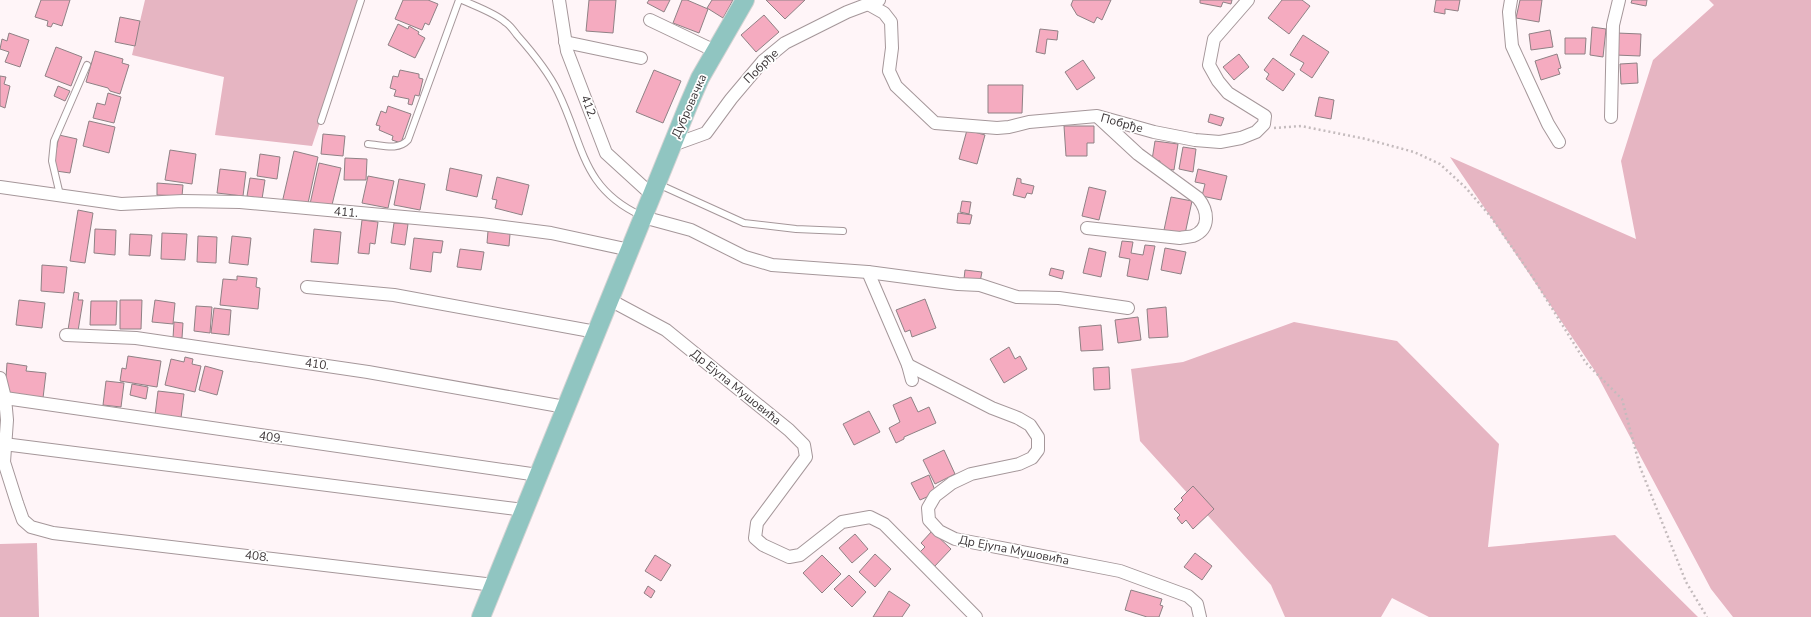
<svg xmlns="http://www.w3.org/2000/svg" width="1811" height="617" font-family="'Nunito Sans',sans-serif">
<rect width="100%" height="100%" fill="#fff5f8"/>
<g fill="#e6b5c2">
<path d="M145,0H361L312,146L215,135L224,77L132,55Z"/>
<path d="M1709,0H1811V617H1733L1711,589L1595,371L1450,157L1636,239L1621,161L1653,60L1714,5Z"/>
<path d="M1294,322L1397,341L1499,444L1488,547L1615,535L1698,617H1429L1392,598L1381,617H1285L1271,585L1140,441L1131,369L1183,362Z"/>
<path d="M37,543L39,617H0V544Z"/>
</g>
<g fill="#f5abc0" stroke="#8f8185">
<path d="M41,0H70L62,26L53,23L51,27L47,26L48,21L35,17Z"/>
<path d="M403,0H428L438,4L429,25L425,23L422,30L395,19Z"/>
<path d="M589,0H616L613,33L586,31Z"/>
<path d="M649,0H670L664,12L647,3Z"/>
<path d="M682,0H687L708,9L699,33L673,23Z"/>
<path d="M712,0H733L723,18L707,8Z"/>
<path d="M766,0H805L785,19Z"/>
<path d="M1073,0H1111L1102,20L1097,17L1094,23L1077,15L1071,5Z"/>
<path d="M1200,0H1232L1231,4L1223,2L1221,7L1200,3Z"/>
<path d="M1282,0H1302L1310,6L1289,34L1268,18Z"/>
<path d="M1436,0H1460L1458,11L1445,9V14L1434,12Z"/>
<path d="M1520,0H1542L1539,22L1516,18Z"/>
<path d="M1632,0H1647L1646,6L1631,3Z"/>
<path d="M764,15L779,32L756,52L741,35Z"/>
<path d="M120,17L140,21L135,46L115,42Z"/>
<path d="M398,24L408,29L409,26L419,32L418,34L425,38L415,58L388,45Z"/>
<path d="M1592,27L1606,29L1603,57L1590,55Z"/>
<path d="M1040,29L1058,31L1057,40L1047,39L1045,54L1036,52Z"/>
<path d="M1550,30L1553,47L1531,50L1529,34Z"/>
<path d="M9,33L29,40L20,67L5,62L9,52L0,49L2,39L7,41Z"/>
<path d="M1617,33L1641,34L1640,56L1615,55Z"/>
<path d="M1303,35L1329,52L1312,78L1300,70L1304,63L1290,55Z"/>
<path d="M1565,38H1586L1585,54H1565Z"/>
<path d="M56,47L82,57L71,86L45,76Z"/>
<path d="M95,51L123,59L122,63L129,65L120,94L110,91L108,88L86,82Z"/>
<path d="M1239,54L1249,67L1234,80L1223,67Z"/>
<path d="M1557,54L1561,68L1558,69L1560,74L1541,80L1535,61Z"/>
<path d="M1273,58L1295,74L1283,91L1266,79L1269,74L1264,70Z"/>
<path d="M1083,60L1095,78L1077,90L1065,72Z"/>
<path d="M1637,63L1638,83L1621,84L1620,64Z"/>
<path d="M400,70L419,74V78L423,79L419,96L415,95L412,105L408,104L409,99L394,96L396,90L390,88L393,76L398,77Z"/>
<path d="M654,70L681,81L663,123L636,112Z"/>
<path d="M0,76L6,77L4,84L10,86L5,108L0,106Z"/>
<path d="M988,85H1023L1022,113H988Z"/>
<path d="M58,86L70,91L65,101L54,96Z"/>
<path d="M108,93L121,97L114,123L93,118L97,103L105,105Z"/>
<path d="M1319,97L1334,100L1331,119L1315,116Z"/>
<path d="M388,106L411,114L401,143L392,140L393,136L379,130L380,126L376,125L381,111L386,113Z"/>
<path d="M1210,114L1224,118L1221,126L1208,122Z"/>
<path d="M89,121L115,127L109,153L83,146Z"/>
<path d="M1064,126H1094V143H1087V156H1066Z"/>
<path d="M967,130L985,135L977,164L959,159Z"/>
<path d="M323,134L345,136L343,156L321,154Z"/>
<path d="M59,135L77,139L70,173L56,171L54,162Z"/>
<path d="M1155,141L1178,144L1174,170L1159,168L1160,161L1152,160Z"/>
<path d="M1183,147L1196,149L1193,172L1179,169Z"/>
<path d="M170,150L196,154L192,184L165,180Z"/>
<path d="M294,151L318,157L307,208L282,203Z"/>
<path d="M260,154L280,157L277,179L257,176Z"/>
<path d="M345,158L367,159L366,180H344Z"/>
<path d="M319,163L341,168L331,209L310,204Z"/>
<path d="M450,168L482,175L477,197L446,190Z"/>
<path d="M220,169L246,172L243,196L217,193Z"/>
<path d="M1198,169L1227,176L1221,200L1202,196L1205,184L1195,182Z"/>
<path d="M368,176L394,181L388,208L362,203Z"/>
<path d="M497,177L529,185L522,215L495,208L497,200L492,199Z"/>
<path d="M250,178L265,180L262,199L247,196Z"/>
<path d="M1017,178L1021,179V183L1034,186L1032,194L1027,193L1025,198L1013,195Z"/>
<path d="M399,179L425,184L420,210L394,205Z"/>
<path d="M157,183L183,185L182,196L157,195Z"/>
<path d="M1089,187L1106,191L1099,220L1082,216Z"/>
<path d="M1171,197L1192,201L1185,234L1164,230Z"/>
<path d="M962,201L971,202L969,214L960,212Z"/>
<path d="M78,210L93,213L85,263L70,261Z"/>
<path d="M958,213L972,215L970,224L957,223Z"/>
<path d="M362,220L378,222L375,244L370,243L369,254L358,253Z"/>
<path d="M394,223L408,224L405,245L391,243Z"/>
<path d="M95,229L116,230L115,255L94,253Z"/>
<path d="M314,229L341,232L338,264L311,262Z"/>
<path d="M488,231L510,234L509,246L487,243Z"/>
<path d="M162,233L187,234L185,260L161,259Z"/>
<path d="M130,234L152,235L150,256L129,255Z"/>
<path d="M198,236L217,237L216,263L197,262Z"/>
<path d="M232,236L251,238L248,265L229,263Z"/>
<path d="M414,238L443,241L441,253L433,252L431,272L410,269Z"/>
<path d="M1122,241L1133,242L1131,253L1143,255L1145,245L1155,246L1148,280L1127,276L1130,259L1119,257Z"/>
<path d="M1089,248L1106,252L1101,277L1083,273Z"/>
<path d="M1165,248L1186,252L1181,274L1161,270Z"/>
<path d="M460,249L484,252L481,270L457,267Z"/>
<path d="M42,265L67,267L64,293L41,291Z"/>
<path d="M1051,268L1064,271L1062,279L1049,275Z"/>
<path d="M965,270L982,272L980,282L964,279Z"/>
<path d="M237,276L257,278L256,287L260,288L258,309L220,305L223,279L237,280Z"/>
<path d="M74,292L79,293L78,300H83L78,331L68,330Z"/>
<path d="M925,299L936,328L912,337L910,330L905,332L896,310Z"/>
<path d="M19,300L45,303L42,328L16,325Z"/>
<path d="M120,300H142L141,329H120Z"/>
<path d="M155,300L175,303L173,324L152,322Z"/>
<path d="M91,301H117L116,325H90Z"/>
<path d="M196,306L212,307L210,333L194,331Z"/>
<path d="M1166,307L1168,337L1149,338L1147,309Z"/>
<path d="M214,308L231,310L229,335L211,333Z"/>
<path d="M1138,317L1141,340L1118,343L1115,320Z"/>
<path d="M174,322L183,323L182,338H173Z"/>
<path d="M1101,325L1103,350L1081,351L1079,327Z"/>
<path d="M1009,347L1015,359L1020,356L1027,369L1004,383L990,359Z"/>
<path d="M128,356L161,361L157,387L120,381L122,368L126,369Z"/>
<path d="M185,357L193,359L192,364L201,366L195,392L165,385L171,359L184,362Z"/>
<path d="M7,363L27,366L26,371L46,373L43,398L5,393Z"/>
<path d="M205,366L223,371L217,395L199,390Z"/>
<path d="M1109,367L1110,389L1094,390L1093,368Z"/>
<path d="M106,381L124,383L121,407L103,405Z"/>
<path d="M132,384L148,387L146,399L130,395Z"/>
<path d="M158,391L184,394L181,418L155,415Z"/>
<path d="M911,397L918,412L929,407L936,423L904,437V439L896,443L889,428L900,422L893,405Z"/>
<path d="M869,411L880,432L854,445L843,424Z"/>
<path d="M944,450L955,474L935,484L923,460Z"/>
<path d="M929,475L936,493L920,500L911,483Z"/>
<path d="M1193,486L1214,509L1193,529L1186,520L1182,524L1177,518L1180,515L1174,509L1183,500L1181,498Z"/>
<path d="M932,531L951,549L934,567L919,553L925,547L921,543Z"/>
<path d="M855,534L868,549L852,563L839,548Z"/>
<path d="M1195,553L1212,566L1202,580L1184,567Z"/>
<path d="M875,554L891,569L875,587L859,572Z"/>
<path d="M655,555L671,565L661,581L645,571Z"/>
<path d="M822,555L841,574L822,593L803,573Z"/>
<path d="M849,575L866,592L852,607L834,589Z"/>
<path d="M648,586L655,591L651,598L644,593Z"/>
<path d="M1131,590L1162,599L1160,605L1163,606L1159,617H1147L1125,610Z"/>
<path d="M889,591L910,605L902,617H873Z"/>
</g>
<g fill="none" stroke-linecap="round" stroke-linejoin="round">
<defs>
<g id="lane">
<path d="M462,0C475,6 495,13 505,22C510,25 514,31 517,35C533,53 548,71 558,92C584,145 581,188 642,216"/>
<path d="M321,121L361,0"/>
<path d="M368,144C382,145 398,151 408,140L459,0"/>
<path d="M658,184L744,223L796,229L843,231"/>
<path d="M60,195L52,161L54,141L87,65"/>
</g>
<g id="street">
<path d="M559,0L567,51L606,153L652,195"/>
<path d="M1511,0L1509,12L1512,46L1548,124L1559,142"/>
<path d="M868,4L884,13L891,22L892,48L889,71L896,86L935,123L997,128L1009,127L1029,122L1097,116L1154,132L1195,140L1220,142L1241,138L1256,132L1264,124L1265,116L1228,93L1218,81L1209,65L1214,39L1248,0"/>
<path d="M650,20L715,51"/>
<path d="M565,42L641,58"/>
<path d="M1611,117L1613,25L1619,0"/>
<path d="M670,146L706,133L731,99L763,61L785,43L847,12L879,0"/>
<path d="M0,187L121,204L183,201L240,202L481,224L551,233L630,250"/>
<path d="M643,217L691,230L745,257L772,265L868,272L958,284L980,285L1017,297L1059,298L1128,308"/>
<path d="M1087,228L1180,238C1184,237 1189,237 1193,236C1211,229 1208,210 1198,198L1138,154L1098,117"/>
<path d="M868,272L908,365L912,380"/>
<path d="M307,287L394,295L596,332"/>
<path d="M610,300L666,330L789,430L804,445L806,457L757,523L755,538L763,545L789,557L800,555L842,522L870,517L884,524L976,617"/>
<path d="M66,335L136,338L368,372L565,407"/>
<path d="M908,365L992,408L1018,418L1030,425L1038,437V450L1032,458L1019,464L971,474L952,483L935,496L928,508L929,520L939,531L955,539L1120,571L1188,596L1197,604L1200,617"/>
<path d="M0,378L5,398L7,420L4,462L17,503L23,520L31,527L53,533L494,585"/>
<path d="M5,398L538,475"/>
<path d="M4,444L524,510"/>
</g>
<path id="primary" d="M481,617L688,106L700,78L745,0"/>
</defs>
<use href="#lane" stroke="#a5979a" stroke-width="8"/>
<use href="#street" stroke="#a5979a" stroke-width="14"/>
<use href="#primary" stroke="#d4d3d3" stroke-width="20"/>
<path stroke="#c4bbbd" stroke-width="2.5" stroke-dasharray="2 3" stroke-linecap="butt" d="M1274,128L1301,126L1366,139L1414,152L1440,164L1466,188L1491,217L1532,276L1586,363L1622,399L1640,467L1686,582L1707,617"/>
<use href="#lane" stroke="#fff" stroke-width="6"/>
<use href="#street" stroke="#fff" stroke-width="12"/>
<use href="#primary" stroke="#90c5c1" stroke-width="18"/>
</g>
<g text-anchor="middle" stroke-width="3.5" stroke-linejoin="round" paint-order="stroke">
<g font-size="12" fill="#3c3638" stroke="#fff">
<text transform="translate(761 66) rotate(-45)" y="4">Побрђе</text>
<text transform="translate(689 106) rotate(-66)" y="4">Дубровачка</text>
<text transform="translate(589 107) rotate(69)" y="4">412.</text>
<text transform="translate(1122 123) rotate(15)" y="4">Побрђе</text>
<text transform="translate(346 212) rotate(5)" y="4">411.</text>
<text transform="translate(317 364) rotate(8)" y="4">410.</text>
<text transform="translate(736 387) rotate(39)" y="4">Др Ејупа Мушовића</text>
<text transform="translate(271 437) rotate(8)" y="4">409.</text>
<text transform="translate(1014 550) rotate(11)" y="4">Др Ејупа Мушовића</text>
<text transform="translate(257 556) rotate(7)" y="4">408.</text>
</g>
</g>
</svg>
